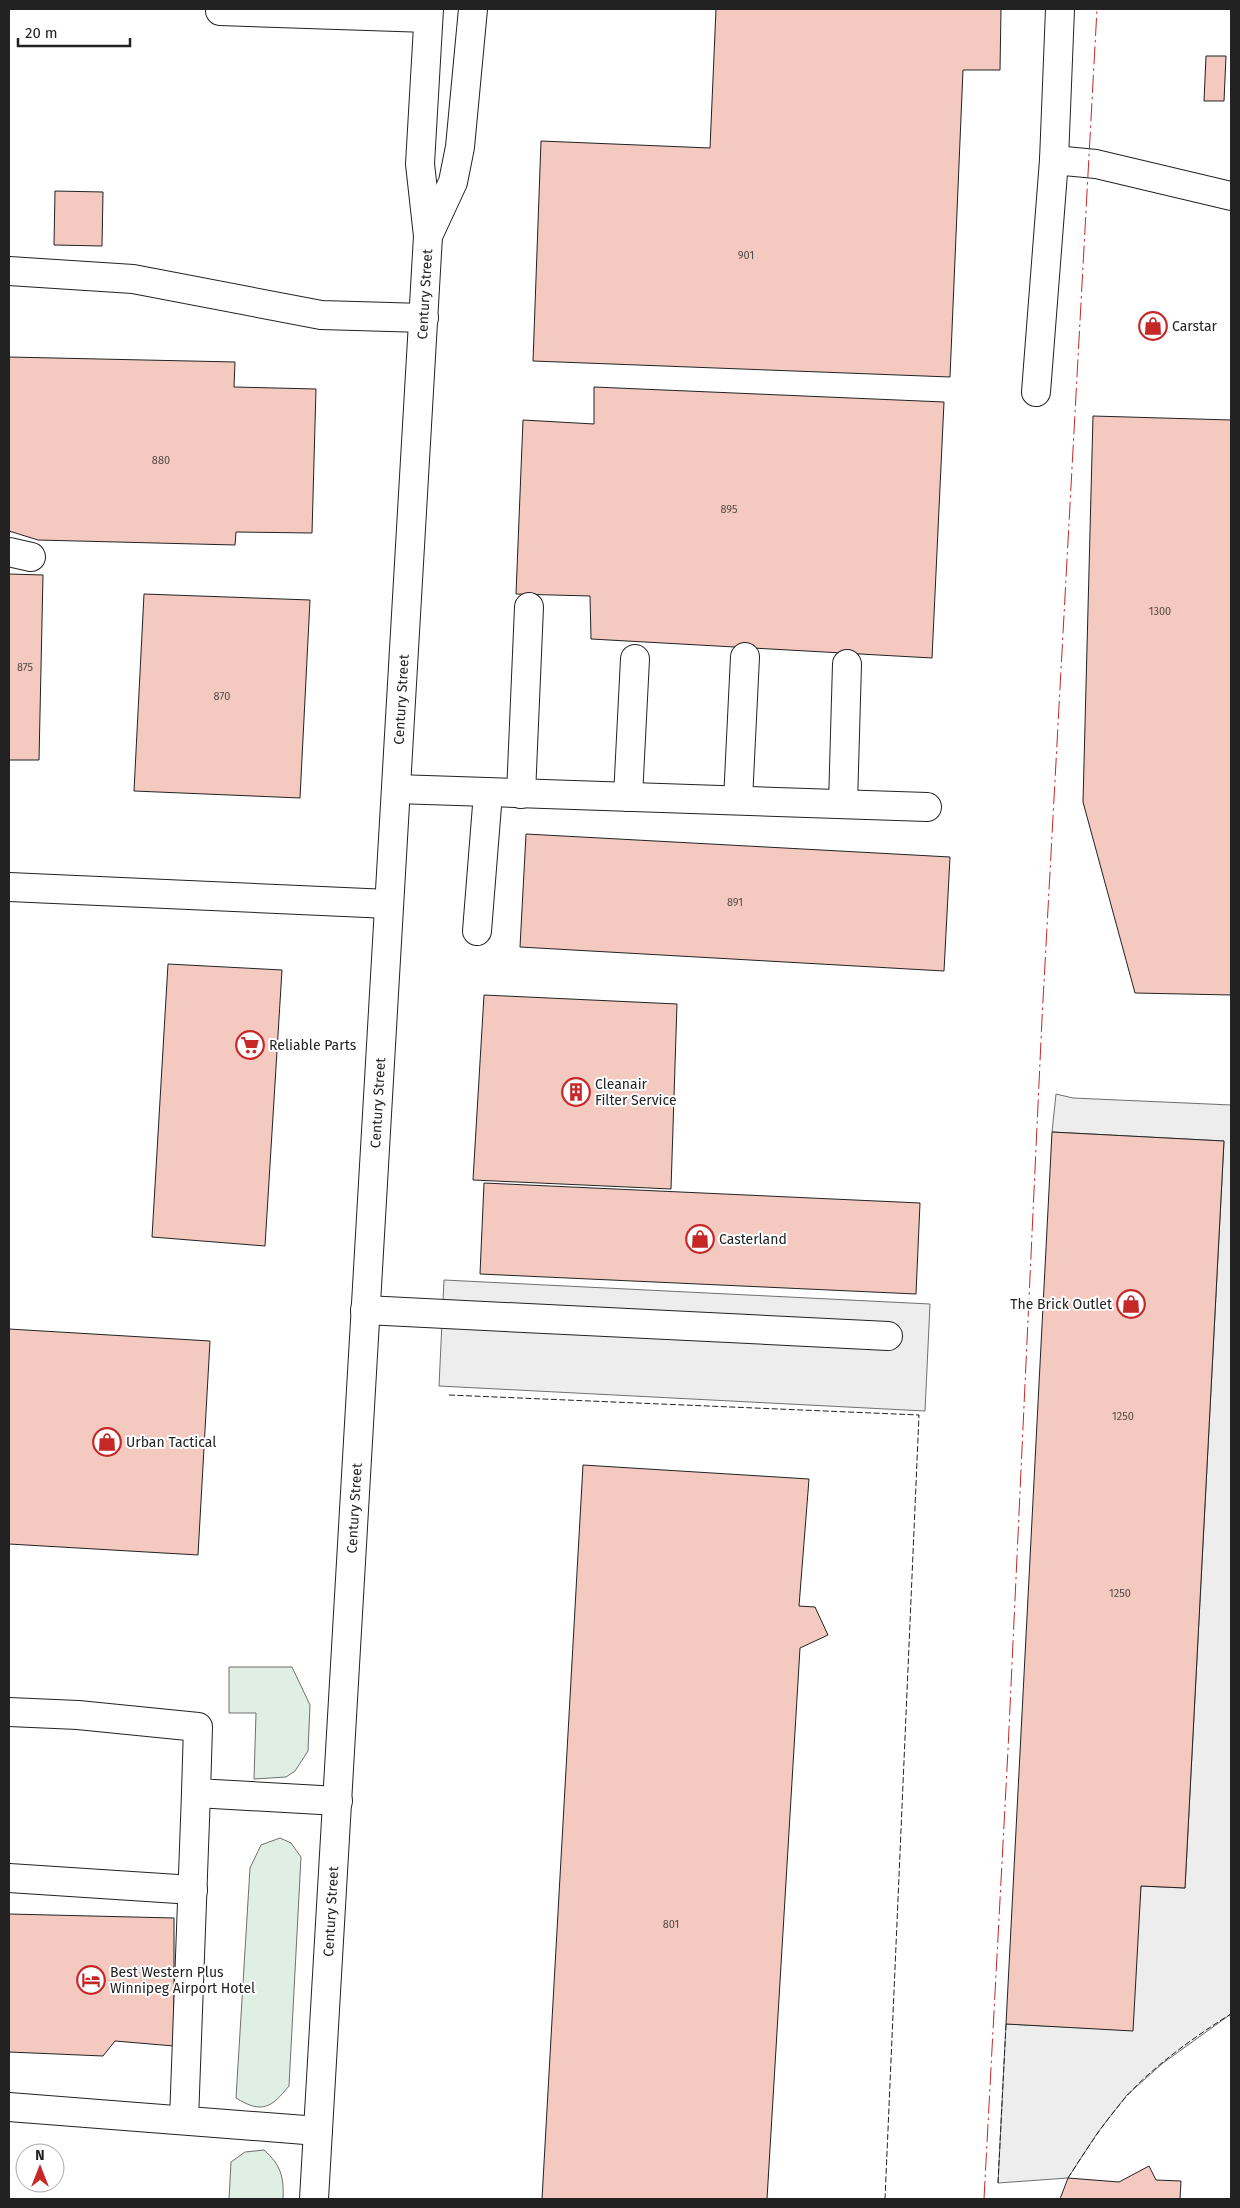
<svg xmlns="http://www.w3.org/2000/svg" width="1240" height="2208" font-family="'Fira Sans',sans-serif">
<rect width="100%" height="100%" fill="#fff"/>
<g fill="#e0efe3" stroke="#6f6f6f">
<path d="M229,1667H292L310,1705L308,1751L295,1771L286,1777L254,1779L256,1713H229Z"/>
<path d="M280,1838L291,1843L301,1857L289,2086C271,2108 262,2114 236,2098L250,1868L261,1845Z"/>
<path d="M264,2150C281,2165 284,2177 283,2199H229L231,2162L245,2152Z"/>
</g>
<g fill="#ededed" stroke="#6f6f6f">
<path d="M1056,1094L1073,1098L1231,1105V2014L1163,2063L1127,2095L1098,2132L1068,2178L998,2183L1006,2024L1128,2030L1141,1886L1185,1888L1224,1141L1052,1132Z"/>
<path d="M444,1280L930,1304L925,1411L439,1386Z"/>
</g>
<g fill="#f3c9c0" stroke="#222">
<path d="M716,9H1001L1000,70H963L950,377L533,361L541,141L710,148Z"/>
<path d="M1206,56H1226L1224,101H1204Z"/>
<path d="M55,191L103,192L102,246L54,245Z"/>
<path d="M9,357L235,362L234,387L316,389L312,533L236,532L235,545L38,540L9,531Z"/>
<path d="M594,387L944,402L932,658L591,639L590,596L516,594L523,420L594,424Z"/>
<path d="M1093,416L1231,420V995L1135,993L1083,802Z"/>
<path d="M9,574L43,575L39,760H9Z"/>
<path d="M144,594L310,600L300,798L134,791Z"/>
<path d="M526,834L950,857L944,971L520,947Z"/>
<path d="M168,964L282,970L265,1246L152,1237Z"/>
<path d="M484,995L677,1004L671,1189L473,1180Z"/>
<path d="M1052,1132L1224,1141L1185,1888L1141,1886L1133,2031L1006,2024Z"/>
<path d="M484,1183L920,1203L916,1294L480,1274Z"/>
<path d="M9,1329L210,1341L198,1555L9,1544Z"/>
<path d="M583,1465L809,1479L799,1606L815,1607L828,1635L800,1648L767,2199H542Z"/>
<path d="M9,1914L174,1918V2046L115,2041L103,2056L9,2052Z"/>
<path d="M1149,2166L1156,2180L1181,2181L1180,2199H1060L1068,2178L1119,2182Z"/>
</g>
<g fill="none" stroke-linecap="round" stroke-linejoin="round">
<defs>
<g id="minor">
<path d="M220,11L428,18"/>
<path d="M1054,160L1060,9"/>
<path d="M9,271L133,279L321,315L424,318"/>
<path d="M1036,392L1054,160L1096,164L1231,196"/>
<path d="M9,552L31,557"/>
<path d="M396,789L927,807"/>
<path d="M521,794L529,607"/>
<path d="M628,797L635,659"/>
<path d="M738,800L745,657"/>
<path d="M843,804L847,664"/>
<path d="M9,887L389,904"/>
<path d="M477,931L488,793"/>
<path d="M365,1310L888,1336"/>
<path d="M9,1712L78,1715L198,1727L196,1793L338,1801"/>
<path d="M9,1878L193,1890"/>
<path d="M9,2107L318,2131"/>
<path d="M184,2120L196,1793"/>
</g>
<g id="major">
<path d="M428,236L453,182L460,147L473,9"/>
<path id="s1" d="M314,2199L428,236L420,164L429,9"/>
</g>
</defs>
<use href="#minor" stroke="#222" stroke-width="30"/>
<use href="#major" stroke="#222" stroke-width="30"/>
<use href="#minor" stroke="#fff" stroke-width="28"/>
<use href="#major" stroke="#fff" stroke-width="28"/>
<g stroke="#222" stroke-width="1" stroke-dasharray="6 2.5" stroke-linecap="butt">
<path d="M449,1395L919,1415L885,2199"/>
<path d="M1068,2178C1086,2150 1104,2122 1126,2097C1151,2068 1198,2034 1231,2014"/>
<path d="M998,2183L1006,2024"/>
</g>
<path stroke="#c62828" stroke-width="1" stroke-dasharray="18 4 2.5 4" stroke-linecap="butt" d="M984,2199L1008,1750L1042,1019L1097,9"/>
</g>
<defs>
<symbol id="shop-ring" viewBox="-11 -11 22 22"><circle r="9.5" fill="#fff" stroke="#c62828" stroke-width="1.5"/><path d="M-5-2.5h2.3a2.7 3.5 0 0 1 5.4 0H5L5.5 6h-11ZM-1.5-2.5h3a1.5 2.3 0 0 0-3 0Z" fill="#c62828"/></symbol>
<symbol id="supermarket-ring" viewBox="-11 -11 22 22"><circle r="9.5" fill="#fff" stroke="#c62828" stroke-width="1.5"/><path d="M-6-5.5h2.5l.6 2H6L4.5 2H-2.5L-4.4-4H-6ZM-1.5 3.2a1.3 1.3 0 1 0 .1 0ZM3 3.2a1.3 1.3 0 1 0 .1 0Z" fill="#c62828"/></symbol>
<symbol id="building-ring" viewBox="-11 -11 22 22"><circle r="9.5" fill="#fff" stroke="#c62828" stroke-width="1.5"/><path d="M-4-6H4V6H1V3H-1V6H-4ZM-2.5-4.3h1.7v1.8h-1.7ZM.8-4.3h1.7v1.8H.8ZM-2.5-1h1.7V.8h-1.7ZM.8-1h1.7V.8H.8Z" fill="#c62828"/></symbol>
<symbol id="hotel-ring" viewBox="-11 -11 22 22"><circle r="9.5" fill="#fff" stroke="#c62828" stroke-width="1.5"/><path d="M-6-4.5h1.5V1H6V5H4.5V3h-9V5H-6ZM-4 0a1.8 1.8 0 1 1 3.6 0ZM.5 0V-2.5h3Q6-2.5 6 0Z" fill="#c62828"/></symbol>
</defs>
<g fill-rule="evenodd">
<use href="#shop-ring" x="1137" y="310" width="32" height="32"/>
<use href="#supermarket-ring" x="234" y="1029" width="32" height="32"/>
<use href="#building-ring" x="560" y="1076" width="32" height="32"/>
<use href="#shop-ring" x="684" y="1223" width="32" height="32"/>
<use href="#shop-ring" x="1115" y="1288" width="32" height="32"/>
<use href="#shop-ring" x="91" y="1426" width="32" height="32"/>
<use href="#hotel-ring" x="75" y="1964" width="32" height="32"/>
</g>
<g text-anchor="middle" stroke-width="4" stroke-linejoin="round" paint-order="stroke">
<g font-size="11" fill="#564c4a">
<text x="746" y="259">901</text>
<text x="161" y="464">880</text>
<text x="729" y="513">895</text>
<text x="1160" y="615">1300</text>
<text x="25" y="671">875</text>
<text x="222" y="700">870</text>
<text x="735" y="906">891</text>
<text x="1123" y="1420">1250</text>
<text x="1120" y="1597">1250</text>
<text x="671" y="1928">801</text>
</g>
<g font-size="14" fill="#222" stroke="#fff">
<text dy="5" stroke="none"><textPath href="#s1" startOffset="1908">Century Street</textPath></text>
<text dy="5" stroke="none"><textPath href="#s1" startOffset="1502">Century Street</textPath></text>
<text dy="5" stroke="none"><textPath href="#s1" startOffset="1098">Century Street</textPath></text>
<text dy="5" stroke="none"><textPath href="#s1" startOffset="692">Century Street</textPath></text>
<text dy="5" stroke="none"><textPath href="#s1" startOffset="288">Century Street</textPath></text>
</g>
<g font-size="14" fill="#222" stroke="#fff" text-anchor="start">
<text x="1172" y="331">Carstar</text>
<text x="269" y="1050">Reliable Parts</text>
<text x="595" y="1089">Cleanair<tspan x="595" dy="16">Filter Service</tspan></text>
<text x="719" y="1244">Casterland</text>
<text x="1112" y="1309" text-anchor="end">The Brick Outlet</text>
<text x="126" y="1447">Urban Tactical</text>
<text x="110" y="1977">Best Western Plus<tspan x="110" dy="16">Winnipeg Airport Hotel</tspan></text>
</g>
</g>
<rect width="1240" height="2208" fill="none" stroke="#222222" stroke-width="20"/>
<g transform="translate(40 2168)"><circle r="24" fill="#ffffff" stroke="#a7a7a7"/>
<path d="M0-4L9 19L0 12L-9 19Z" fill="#c62828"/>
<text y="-8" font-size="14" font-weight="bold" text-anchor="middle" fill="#222222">N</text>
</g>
<path d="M18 38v8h112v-8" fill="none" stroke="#222222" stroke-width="2.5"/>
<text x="25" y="38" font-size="15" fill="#222222" stroke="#ffffff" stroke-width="4" paint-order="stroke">20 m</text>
</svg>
